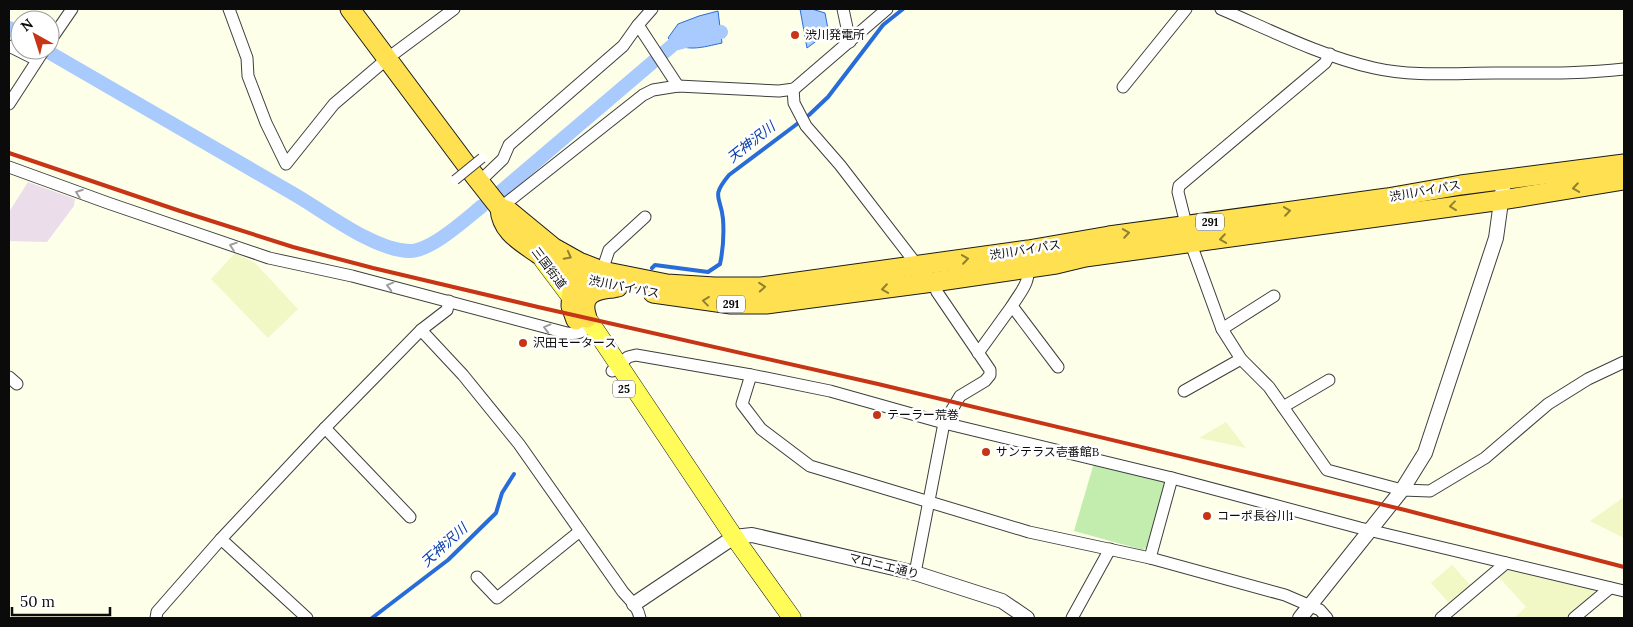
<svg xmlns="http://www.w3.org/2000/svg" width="1633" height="627" font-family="Lora,'Noto Sans JP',serif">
<rect width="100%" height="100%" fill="#feffe9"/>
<path fill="#ebdeea" d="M28,182L75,199L74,206L47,242L9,241V212Z"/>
<g fill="#f1f8c6">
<path d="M235,253L255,263L298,309L268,338L211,279Z"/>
<path d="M1226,422L1246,448L1199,438Z"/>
<path d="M1624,497V538L1590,521Z"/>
<path d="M1452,565L1472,587L1450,604L1431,583Z"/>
<path d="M1508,568L1593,587L1595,597L1570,618H1514L1526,607L1498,576Z"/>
</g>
<path fill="#c2edaf" d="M1094,463L1165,481L1148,546L1143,550L1074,531Z"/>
<g fill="#a8cafc" stroke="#286cda">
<path d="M800,9H812L825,13L828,29L822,37L807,48Z"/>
<path d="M718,11L722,43C703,47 684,54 668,38L678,24L699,16Z"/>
</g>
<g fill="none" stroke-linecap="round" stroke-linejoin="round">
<g stroke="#286cda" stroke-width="4">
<path d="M652,268L655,265L708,272L720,264C723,250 724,233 723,219C721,196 710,198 729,175L809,115L828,97L883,25L903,9"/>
<path d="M372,618L448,560L496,513L502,493L514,474"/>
</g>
<g stroke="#a8cafc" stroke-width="14">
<path d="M9,28L20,35"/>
<path d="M45,50C127,98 210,145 292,193C324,211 373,250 409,251C430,252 466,219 482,206"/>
<path d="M498,194L674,44L721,32"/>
</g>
<defs>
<g id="minor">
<path d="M229,9L247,58L248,76L266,123L286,164L334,104L388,58L454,9"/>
<path d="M652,9L638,25L678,86"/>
<path d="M843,9L850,42"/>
<path d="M1221,9C1270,30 1321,56 1374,68C1413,77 1454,73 1495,73C1538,73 1582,74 1624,69"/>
<path d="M50,41L72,9"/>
<path d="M9,46L37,60"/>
<path d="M1330,54L1325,63L1179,186L1178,192L1191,244L1222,329L1241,359L1269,387L1327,470L1402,490L1430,491L1485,458L1548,404L1588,379L1624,362"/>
<path d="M1123,87L1186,9"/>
<path d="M793,89L794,103L806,126L840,165L917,265L933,282L937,292L990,370V375L985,381L960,396L944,423L915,573"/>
<path d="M9,104L44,50"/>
<path d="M9,167L108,203L269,258L352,276L567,333C578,335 583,331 592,325"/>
<path d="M479,182L503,159L509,145L623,46L638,25"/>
<path d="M500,208L643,95L653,90L678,86L779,91L794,89L887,9"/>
<path d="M1029,262C1029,285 1023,288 1012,306L1058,367"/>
<path d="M602,271L609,250L645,217"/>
<path d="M1222,329L1274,296"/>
<path d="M421,330L463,375L519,444L623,592C630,600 638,607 640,618"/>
<path d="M978,353L1012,306"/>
<path d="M612,371L628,357L636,355L751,375L830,391L944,423L1172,478L1360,528L1624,591"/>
<path d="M751,375L742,404L761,429L810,466L1029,532L1150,558L1285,595L1320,610L1327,618"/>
<path d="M9,377L17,384"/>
<path d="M1184,391L1241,359"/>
<path d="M1283,407L1329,380"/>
<path d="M325,428L410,517"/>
<path d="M221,539L307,618"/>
<path d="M1150,558L1172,478"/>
<path d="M477,577L497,598L580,531"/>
<path d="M156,618L157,612L221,539L325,428L421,330L447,310L449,301"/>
<path d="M1072,618L1110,549"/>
<path d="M1441,618L1506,563"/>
<path d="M1574,618L1610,588"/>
</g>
<g id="tertiary">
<path d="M634,604L734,537L752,535L915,573L1002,601L1027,618"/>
<path d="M1300,618L1402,490L1425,453L1496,238L1504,180"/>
</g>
<path id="primary" d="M543,260L592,325L734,537L792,618"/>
<g id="trunk">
<path d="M350,9L474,175L500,208L509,211L554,248L579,262L602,271L667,284L714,287H761L1028,250L1109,236L1387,198L1461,185L1624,164"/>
<path d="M500,208C501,231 520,241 537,253C545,258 552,264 559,269C577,279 598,283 618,287"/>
<path d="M653,293L731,304H766L933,282L1056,264L1085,257L1502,200L1624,180"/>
<path d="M587,318C579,295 594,289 614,288"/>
<path d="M576,320L571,306L572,290L584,279L592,275"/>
</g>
</defs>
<use href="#minor" stroke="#3e3e3e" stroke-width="13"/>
<use href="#tertiary" stroke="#3e3e3e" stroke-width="16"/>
<use href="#primary" stroke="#1c1c1c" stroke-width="19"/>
<use href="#trunk" stroke="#1c1c1c" stroke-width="21"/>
<use href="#minor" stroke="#fff" stroke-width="11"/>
<use href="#tertiary" stroke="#fff" stroke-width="14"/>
<use href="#primary" stroke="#fffb59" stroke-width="18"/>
<use href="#trunk" stroke="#ffe050" stroke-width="19"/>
<path stroke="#c73517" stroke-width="4" d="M9,153L180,211L293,247L373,268L538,307L878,384L1405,510L1624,567"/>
<defs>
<path id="pedestrian-bridge" d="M455,180L482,158"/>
</defs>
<use href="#pedestrian-bridge" stroke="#3e3e3e" stroke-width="11" stroke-linecap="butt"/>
<use href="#pedestrian-bridge" stroke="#fff" stroke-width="9"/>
</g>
<defs><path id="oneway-chevron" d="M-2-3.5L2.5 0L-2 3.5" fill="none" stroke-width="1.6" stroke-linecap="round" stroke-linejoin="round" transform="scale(1.25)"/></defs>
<g stroke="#918031">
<use href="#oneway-chevron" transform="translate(1576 188) rotate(171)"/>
<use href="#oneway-chevron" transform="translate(1453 206) rotate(173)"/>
<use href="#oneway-chevron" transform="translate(1287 211) rotate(-8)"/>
<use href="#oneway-chevron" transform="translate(1126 233) rotate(-9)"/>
<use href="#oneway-chevron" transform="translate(1223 239) rotate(172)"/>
<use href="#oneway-chevron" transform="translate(568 256) rotate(28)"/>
<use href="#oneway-chevron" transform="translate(965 259) rotate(-8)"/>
<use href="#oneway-chevron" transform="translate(762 287) rotate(-4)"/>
<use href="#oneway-chevron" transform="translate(885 289) rotate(172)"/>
<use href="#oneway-chevron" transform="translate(706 301) rotate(-173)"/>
</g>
<g stroke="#9d9d9d">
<use href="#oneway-chevron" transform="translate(79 193) rotate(-160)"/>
<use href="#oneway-chevron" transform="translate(233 246) rotate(-161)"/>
<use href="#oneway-chevron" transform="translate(390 286) rotate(-165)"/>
<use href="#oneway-chevron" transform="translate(547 328) rotate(-165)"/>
</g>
<g fill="#c73517" stroke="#fff" stroke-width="2">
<circle cx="795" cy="35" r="5"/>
<circle cx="523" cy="343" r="5"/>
<circle cx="877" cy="415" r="5"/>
<circle cx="986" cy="452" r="5"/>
<circle cx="1207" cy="516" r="5"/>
</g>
<g text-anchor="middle" stroke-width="5" stroke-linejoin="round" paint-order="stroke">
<g fill="#fff" stroke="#545454" stroke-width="1">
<rect x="1196" y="213.5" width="28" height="17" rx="4"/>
<rect x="717" y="295.5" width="28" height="17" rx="4"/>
<rect x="613" y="380.5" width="22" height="17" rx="4"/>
</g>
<g font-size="11" font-weight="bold" fill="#0b0b0b">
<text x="1210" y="226">291</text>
<text x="731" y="308">291</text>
<text x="624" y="393">25</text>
</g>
<g font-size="12" fill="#0b0b0b" stroke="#fff" text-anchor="start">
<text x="805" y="39">渋川発電所</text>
<text x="533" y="347">沢田モータース</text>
<text x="887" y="419">テーラー荒巻</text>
<text x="996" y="456">サンテラス壱番館B</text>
<text x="1217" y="520">コーポ長谷川1</text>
</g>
<g font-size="12" fill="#0b0b0b" stroke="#fff">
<text transform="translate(1425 191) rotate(-10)" y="4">渋川バイパス</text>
<text transform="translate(1025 250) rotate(-9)" y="4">渋川バイパス</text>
<text transform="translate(549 268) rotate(53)" y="4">三国街道</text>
<text transform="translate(624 287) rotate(11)" y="4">渋川バイパス</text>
<text transform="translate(884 566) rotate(14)" y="4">マロニエ通り</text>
</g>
<g font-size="14" font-style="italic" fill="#0a40a8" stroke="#fff">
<text transform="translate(751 142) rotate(-38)" y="5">天神沢川</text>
<text transform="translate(444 545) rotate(-42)" y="5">天神沢川</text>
</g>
</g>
<rect width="1633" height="627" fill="none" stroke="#0b0b0b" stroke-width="20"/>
<g transform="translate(35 35) rotate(321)"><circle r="24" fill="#ffffff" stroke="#9d9d9d"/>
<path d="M0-4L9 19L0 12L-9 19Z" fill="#c73517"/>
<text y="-8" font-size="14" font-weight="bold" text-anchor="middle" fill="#0b0b0b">N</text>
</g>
<path d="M12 607v8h98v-8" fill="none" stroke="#0b0b0b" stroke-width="2.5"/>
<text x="20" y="607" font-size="15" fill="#0b0b0b" stroke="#ffffff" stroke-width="4" paint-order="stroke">50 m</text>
</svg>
